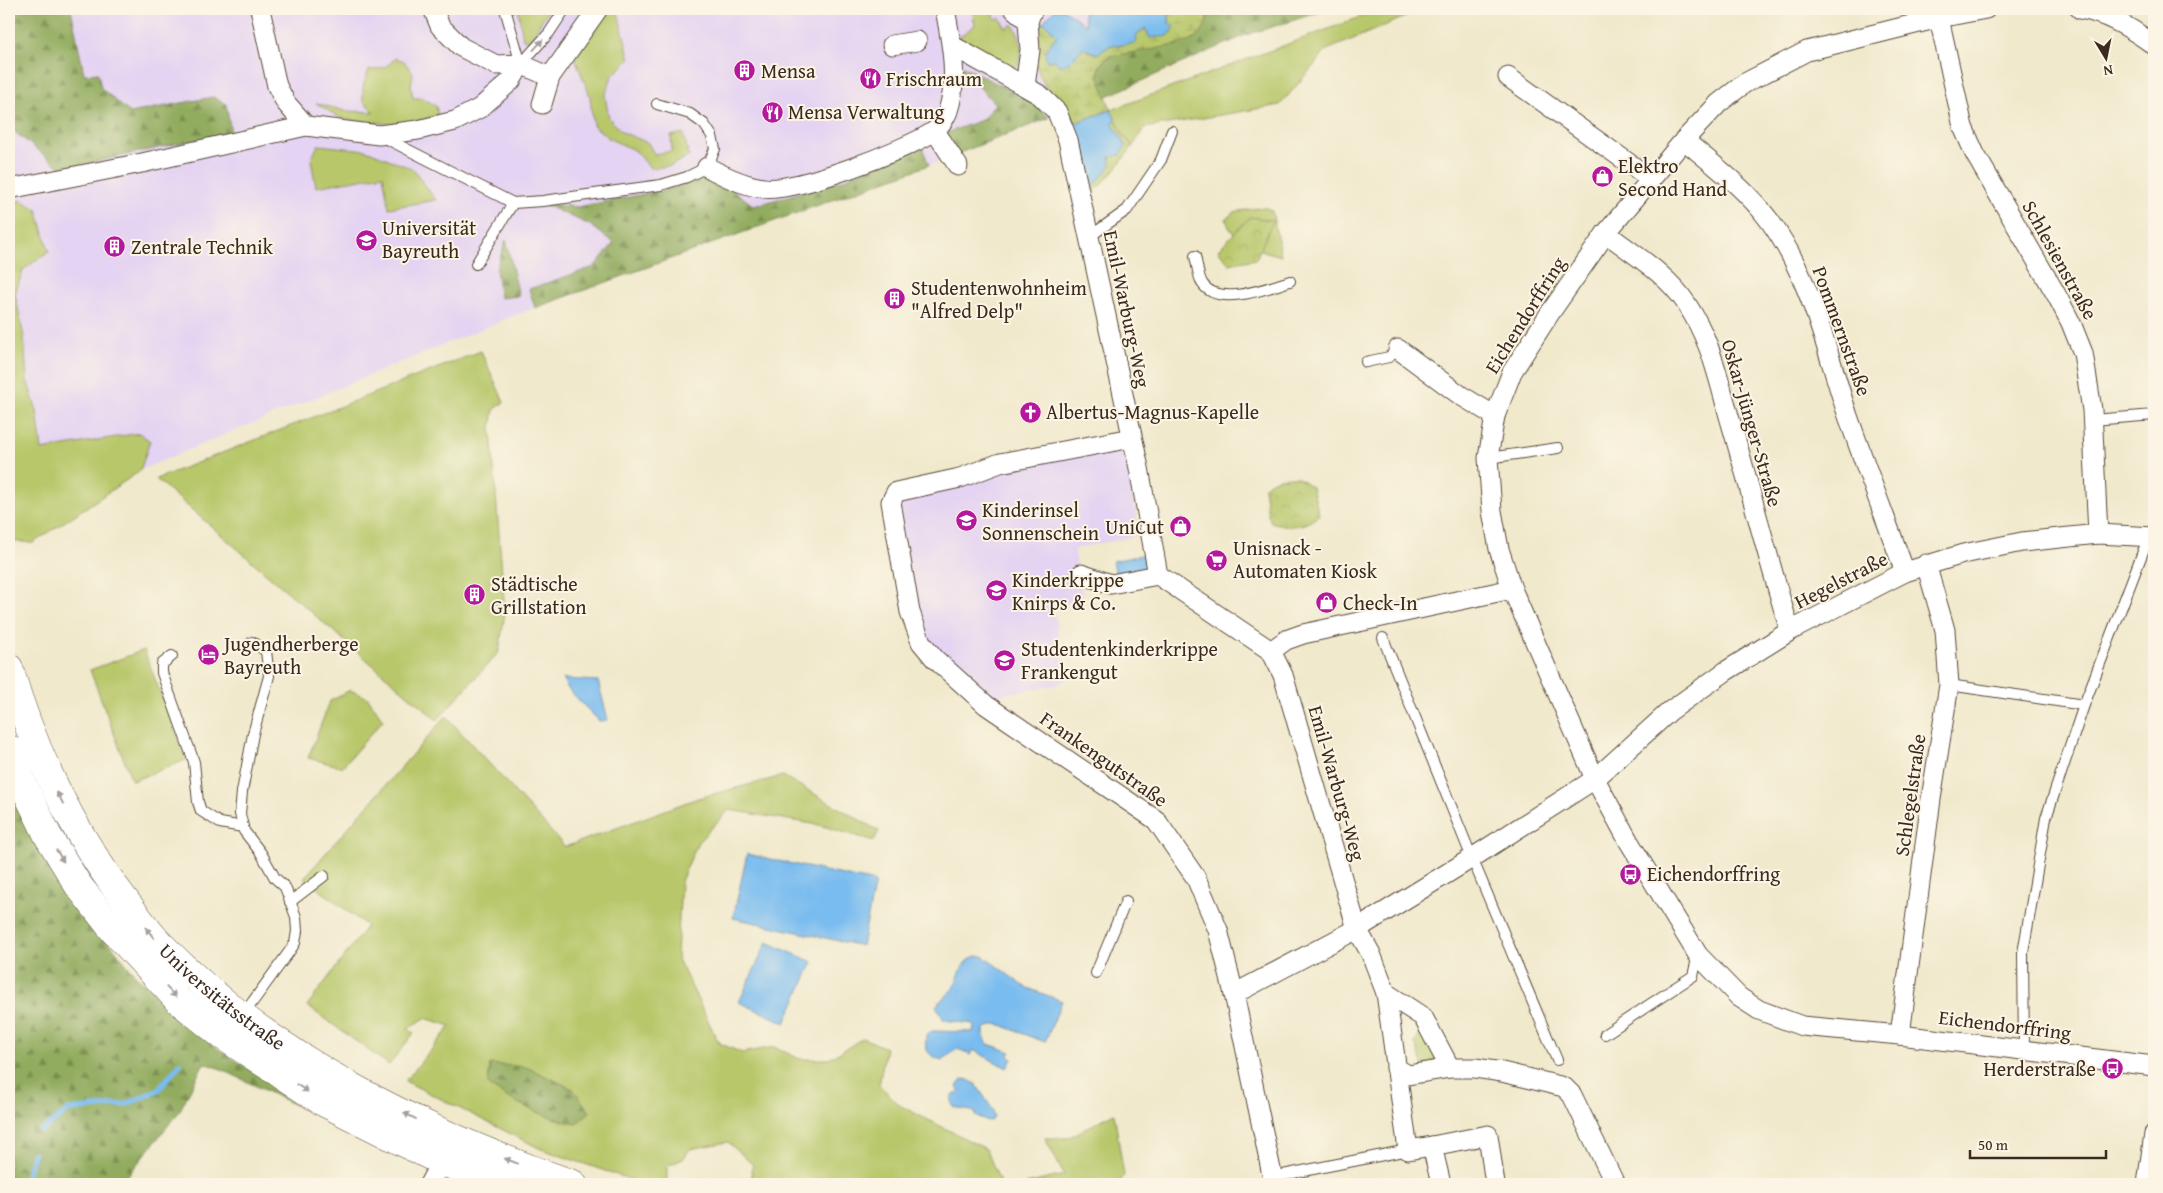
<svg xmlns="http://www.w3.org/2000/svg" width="2163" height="1193" font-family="'Gentium Book Plus',serif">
<defs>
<pattern id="forest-firs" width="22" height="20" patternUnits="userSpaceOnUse" patternTransform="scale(1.25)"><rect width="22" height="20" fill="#92ac5e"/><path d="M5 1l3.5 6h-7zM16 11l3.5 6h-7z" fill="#788c4d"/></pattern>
<pattern id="wetland-marsh" width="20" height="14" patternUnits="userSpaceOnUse" patternTransform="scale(1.25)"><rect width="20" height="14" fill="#b8c76a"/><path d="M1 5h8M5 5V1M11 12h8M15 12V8" fill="none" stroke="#9fab5b"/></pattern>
<pattern id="park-crowns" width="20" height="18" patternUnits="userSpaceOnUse" patternTransform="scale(1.25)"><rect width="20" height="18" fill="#b8c76a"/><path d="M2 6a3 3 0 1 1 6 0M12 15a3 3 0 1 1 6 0" fill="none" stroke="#9fab5b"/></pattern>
</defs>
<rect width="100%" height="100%" fill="#fcf5e5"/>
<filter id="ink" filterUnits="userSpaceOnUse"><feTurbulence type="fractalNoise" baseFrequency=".02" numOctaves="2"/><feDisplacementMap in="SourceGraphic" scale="10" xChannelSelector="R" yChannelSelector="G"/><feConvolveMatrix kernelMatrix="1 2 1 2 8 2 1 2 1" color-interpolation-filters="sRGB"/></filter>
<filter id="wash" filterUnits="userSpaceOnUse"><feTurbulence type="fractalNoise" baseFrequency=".0096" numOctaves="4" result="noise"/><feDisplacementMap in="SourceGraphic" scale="20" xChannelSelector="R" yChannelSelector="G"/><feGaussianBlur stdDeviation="1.12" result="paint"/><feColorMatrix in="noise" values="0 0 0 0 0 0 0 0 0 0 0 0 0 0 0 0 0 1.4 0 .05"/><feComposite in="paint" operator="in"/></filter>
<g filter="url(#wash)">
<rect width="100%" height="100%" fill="#f0e9cc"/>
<g fill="#e4d3f2">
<path d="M9,9H1330L1246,35L1105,97L929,165L513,316L140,470L33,543L9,541Z"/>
<path d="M1125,447L1140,535L1074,549L1084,600L1053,605L1067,680L1056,685L988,697L927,641L914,609L896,514L901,496L1001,468Z"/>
</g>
<g fill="#b8c76a" stroke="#7a7844">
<path d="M518,9H549L529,41L523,39Z"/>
<path d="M610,9H617L630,59L612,76L605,96L609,118L622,132L648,143L654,154L672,151L671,136L683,133L689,156L670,166L650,168L636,151L610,139L593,125L590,96L575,58Z"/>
<path d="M972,9H993L995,19L1000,18L1006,28L1012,24C1023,37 1024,53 1016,68L1011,69L961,42L959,37L975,25Z"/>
<path d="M1382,9H1401L1410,15L1327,50L1280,105L1144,128L1133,146L1123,135L1111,110Z"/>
<path d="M395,58L404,61L413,73L411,86L413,98H423L436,106L438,115L417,121L391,124L342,119L316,103L345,111L374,112L363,101V86L369,70C379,70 389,67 395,58Z"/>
<path d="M318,145L366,150L413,169L436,200L389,208L383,175L316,187L311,160Z"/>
<path d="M20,200L37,209L49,251L23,270L15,294L24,337L27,380L37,411L42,450L139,433L150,441L140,471L33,543L9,541V206Z"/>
<path d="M1264,207L1272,211L1281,256C1257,249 1234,245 1226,219L1234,212Z"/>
<path d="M481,351L504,402L494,410L491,428L505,613L499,652L437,720L156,479Z"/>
<path d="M144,650L186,760L132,781L90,670Z"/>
<path d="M350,690L368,698L383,720L342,767L308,758L330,701Z"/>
<path d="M446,716L565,847L698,798L783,776L879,831L874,841L819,825L729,810L698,842L681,881L677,957L719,1043L742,1053L774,1047L800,1059H829L863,1038L886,1048L879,1085L901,1106L986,1149L1001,1184H750L753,1165L728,1142L690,1149L683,1159L667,1166V1181L663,1184H643L541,1149L405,1081L451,1026L425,1018L408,1029L414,1033L389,1065L307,1006L367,926L304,878Z"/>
<path d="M1421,1030L1440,1061L1423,1066L1415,1043Z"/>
<path d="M1114,1113L1124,1176L1118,1184H1026L1064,1175L1045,1138H1068Z"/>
</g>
<g fill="url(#forest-firs)" stroke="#666b3e">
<path d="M9,9H71L84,74L98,73L101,88L130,113L213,97L226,104L231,132L62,169L11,129L9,130Z"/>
<path d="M1206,9H1330L1246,35L1105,97C1099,78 1093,71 1109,56L1193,40L1208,18Z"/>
<path d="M963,66L1032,102L1049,118L957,154L946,133L982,120L995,104L974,81L957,82Z"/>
<path d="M921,144L929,165L535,308L529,289L594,267L614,243L590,225L540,203L578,207L665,190L687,184L705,172L728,186L754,206L842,180Z"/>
<path d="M506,240L519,296L500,298L496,269Z"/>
<path d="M9,794L70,893L136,976L211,1044L303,1105L301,1108L221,1069L204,1063L179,1112L121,1184H9Z"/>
<path d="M490,1064L526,1067L573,1089L590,1112L576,1124C543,1117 516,1104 488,1085Z"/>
</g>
<g fill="url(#wetland-marsh)" stroke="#7a7844">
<path d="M1169,9H1206C1209,21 1204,32 1194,39C1186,45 1123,54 1109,56L1100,64L1098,75L1111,110L1072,124C1051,97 1018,57 1043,22L1057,35L1045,51L1047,61L1055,60L1070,62L1083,48L1097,54L1111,45H1123L1145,28L1169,23Z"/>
<path d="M1116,120L1123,135L1133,146L1114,171L1094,192L1092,188L1111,165L1110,157L1117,133L1112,122Z"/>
</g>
<g fill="url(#park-crowns)" stroke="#7a7844">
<path d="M1250,217L1273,220L1256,259L1229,264L1218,250Z"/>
<path d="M1297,477L1312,487L1319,515C1305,528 1288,528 1271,522L1268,515L1264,488C1271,477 1284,477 1297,477Z"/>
</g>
<g fill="#79bcef" stroke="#5a7386">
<path d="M1055,9H1063L1086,25L1083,9H1169V23L1175,27L1168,36L1150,38L1145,28L1137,34L1136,43L1123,45H1111L1097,54L1083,48L1070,62L1060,66L1055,60L1047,61L1045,51L1057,35L1043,22Z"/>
<path d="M1111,110L1116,120L1112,123L1126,145L1120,155L1110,157L1111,165L1092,188C1088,165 1083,144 1072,124Z"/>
<path d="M1146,554L1149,569L1116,576L1113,561Z"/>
<path d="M563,679L598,681L608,720L599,721L568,689Z"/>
<path d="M747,854L875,882L862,946L733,918Z"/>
<path d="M767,942L813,962L785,1023L739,1002Z"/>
<path d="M976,956H983L1025,987L1062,1001L1045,1042L998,1024L991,1025L984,1029V1037L988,1044L1011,1052L1008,1056L1012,1059L1007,1068L973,1050L970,1055C954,1044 956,1052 942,1060C927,1056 923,1048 927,1033L933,1031L973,1032L974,1024L944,1020L936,1006C941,999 949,995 953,988C961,975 960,961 976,956Z"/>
<path d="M966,1079L976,1084L993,1110L994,1117L992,1120L989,1121L975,1116V1112L954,1107L952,1104V1096L960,1092L957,1086L962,1080Z"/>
</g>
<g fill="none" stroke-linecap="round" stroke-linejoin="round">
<g stroke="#79bcef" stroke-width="5.5">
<path d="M41,1131L69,1110L127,1104L158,1090L180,1064"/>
<path d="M24,1184L34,1153"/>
</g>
</g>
</g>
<g filter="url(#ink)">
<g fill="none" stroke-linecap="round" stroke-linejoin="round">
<defs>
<g id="lane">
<path d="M505,9L521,64L549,33L565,9"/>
<path d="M383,137L513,203L543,201L661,185L687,177L707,167L715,149L712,136L704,124L690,114L657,104"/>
<path d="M1089,237L1127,210L1161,160L1172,131"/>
<path d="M1195,256C1197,264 1198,276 1202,283C1217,308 1268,288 1290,281"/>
<path d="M476,264L513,203"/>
<path d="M1366,362L1389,357L1398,349"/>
<path d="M2093,420L2154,415"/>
<path d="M1488,458L1558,448"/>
<path d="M1383,638L1472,858L1557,1060"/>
<path d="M172,656L162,664V673L194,762L198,802L201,811L220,823L243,827"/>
<path d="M1949,685L2084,705"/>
<path d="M290,902L324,876"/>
<path d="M1096,973L1126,901"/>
<path d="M243,1015L289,952L295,943L297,931L296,917L285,887L275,878L261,853L244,831L240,814L242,792L253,734L269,676L266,651L252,642"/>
<path d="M1605,1034L1693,976L1698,955"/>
<path d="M2024,1050L2023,953L2046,818L2084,705L2149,536"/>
<path d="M1273,1177L1408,1150"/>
</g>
<g id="street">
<path d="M260,9L277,86L286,103L306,126"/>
<path d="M433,9L440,26L461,47L496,65L521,64L550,77L542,104"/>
<path d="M1014,9L1028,21"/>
<path d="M1986,9L1939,18L1807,51L1745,83L1719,103L1684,140L1606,233L1550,313L1512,372L1495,416L1488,458L1492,511L1499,549L1512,589L1595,779L1628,840L1698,955L1739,997L1759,1010L1802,1026L1900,1035L2154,1066"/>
<path d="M2080,9C2106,13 2134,30 2154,45"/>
<path d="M1939,18L1963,127L1975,154L2057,296L2071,323L2083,353L2092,410L2098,534"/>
<path d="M892,45L917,41"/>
<path d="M953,46L1040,95L1057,112L1068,140L1139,468L1158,575L1271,651L1283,675L1357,929L1371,954L1386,993L1423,1017L1450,1068H1475L1502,1072L1564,1087L1572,1095L1615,1184"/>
<path d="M550,77L598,9"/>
<path d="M1508,77L1651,179"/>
<path d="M1025,86L1030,50L1028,21L1033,9"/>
<path d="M935,131L958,166"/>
<path d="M1684,140C1714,165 1746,189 1769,220C1811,277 1826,350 1848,416C1866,468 1886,520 1905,572"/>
<path d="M707,167C724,176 744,186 764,188C795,193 905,150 933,132C938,129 946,117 948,111C959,78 951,41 945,9"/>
<path d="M9,189L142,163L306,126L379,135L418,130L455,121L480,108L511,81L521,64"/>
<path d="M1606,233C1633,254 1667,274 1686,303C1712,342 1718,379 1731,423C1751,492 1769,562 1790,631"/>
<path d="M1398,349L1460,395L1495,416"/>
<path d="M1132,438L1000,463L960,478L896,492L891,502L910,612L921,642L935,659L986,705L1156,820L1196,878L1218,930L1234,994L1274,1184"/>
<path d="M1081,574L1111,584L1158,575"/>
<path d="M1271,651L1286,640L1303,634L1512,589"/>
<path d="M1386,993L1408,1150L1432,1146L1441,1184"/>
<path d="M1234,994L1357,929L1472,858L1595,779L1670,711L1726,671L1790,631L1905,572L1963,554L2022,542L2098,534L2154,537"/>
<path d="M1900,1035L1931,799L1949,685L1945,630L1926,564"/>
<path d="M1396,1068L1408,1075L1450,1068"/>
<path d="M1432,1146L1488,1135L1495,1184"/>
<path d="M429,1184L447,1151"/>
<path d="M2147,1184L2154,1134"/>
</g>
<g id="primary">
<path id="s1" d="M9,668C34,753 73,833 127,903C138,917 148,932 160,944C268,1056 427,1134 573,1184"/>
<path d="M9,749L21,780L48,836L78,885L114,931L178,1000L223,1036L323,1102L442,1162L506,1184"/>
</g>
</defs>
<use href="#lane" stroke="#564738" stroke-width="12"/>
<use href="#street" stroke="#564738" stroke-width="21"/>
<use href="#primary" stroke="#564738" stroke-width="29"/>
<use href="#lane" stroke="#fff" stroke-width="10"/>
<use href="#street" stroke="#fff" stroke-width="19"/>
<use href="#primary" stroke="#fff" stroke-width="28"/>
</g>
<defs><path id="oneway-solid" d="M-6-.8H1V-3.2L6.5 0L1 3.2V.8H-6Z" transform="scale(1.25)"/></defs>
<g fill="#a79f9a">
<use href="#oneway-solid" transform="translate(538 45) rotate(-48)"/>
<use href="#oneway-solid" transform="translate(60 798) rotate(-118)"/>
<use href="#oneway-solid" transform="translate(60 856) rotate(58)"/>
<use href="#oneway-solid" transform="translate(150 933) rotate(-128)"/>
<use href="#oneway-solid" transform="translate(171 992) rotate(46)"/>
<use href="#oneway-solid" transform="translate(302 1088) rotate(33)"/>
<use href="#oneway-solid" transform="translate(410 1116) rotate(-153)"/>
<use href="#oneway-solid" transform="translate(511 1161) rotate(-159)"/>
</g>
</g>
<defs>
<symbol id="building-disc" viewBox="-11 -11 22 22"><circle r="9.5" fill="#b5179e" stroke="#fcf5e5"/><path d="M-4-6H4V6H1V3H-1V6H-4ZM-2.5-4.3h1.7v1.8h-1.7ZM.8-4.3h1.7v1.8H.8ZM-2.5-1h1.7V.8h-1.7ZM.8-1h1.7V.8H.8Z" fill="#fff"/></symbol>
<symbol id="restaurant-disc" viewBox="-11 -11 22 22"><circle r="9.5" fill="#b5179e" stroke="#fcf5e5"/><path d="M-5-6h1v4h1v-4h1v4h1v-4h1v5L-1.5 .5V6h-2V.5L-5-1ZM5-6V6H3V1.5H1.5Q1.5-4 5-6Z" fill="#fff"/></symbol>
<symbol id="shop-disc" viewBox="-11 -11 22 22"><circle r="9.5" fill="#b5179e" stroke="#fcf5e5"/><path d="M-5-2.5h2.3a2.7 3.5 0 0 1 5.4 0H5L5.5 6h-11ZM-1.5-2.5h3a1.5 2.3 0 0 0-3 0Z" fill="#fff"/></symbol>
<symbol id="university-disc" viewBox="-11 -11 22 22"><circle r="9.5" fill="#b5179e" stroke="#fcf5e5"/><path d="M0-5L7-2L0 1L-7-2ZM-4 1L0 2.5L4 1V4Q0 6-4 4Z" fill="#fff"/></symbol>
<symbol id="church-disc" viewBox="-11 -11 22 22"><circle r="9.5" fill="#b5179e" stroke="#fcf5e5"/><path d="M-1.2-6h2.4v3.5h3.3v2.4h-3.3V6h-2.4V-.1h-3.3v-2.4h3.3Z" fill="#fff"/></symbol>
<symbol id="school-disc" viewBox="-11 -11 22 22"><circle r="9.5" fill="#b5179e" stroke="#fcf5e5"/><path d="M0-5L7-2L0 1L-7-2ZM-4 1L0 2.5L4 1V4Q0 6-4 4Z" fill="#fff"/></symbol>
<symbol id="supermarket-disc" viewBox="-11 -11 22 22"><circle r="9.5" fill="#b5179e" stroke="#fcf5e5"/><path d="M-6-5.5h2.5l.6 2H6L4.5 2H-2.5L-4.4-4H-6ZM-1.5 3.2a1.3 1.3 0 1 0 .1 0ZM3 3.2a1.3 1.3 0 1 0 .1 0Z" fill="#fff"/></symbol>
<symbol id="hotel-disc" viewBox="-11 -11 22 22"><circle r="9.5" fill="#b5179e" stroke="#fcf5e5"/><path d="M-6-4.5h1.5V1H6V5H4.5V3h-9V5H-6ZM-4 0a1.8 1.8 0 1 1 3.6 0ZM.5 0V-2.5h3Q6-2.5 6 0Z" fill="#fff"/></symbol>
<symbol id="bus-disc" viewBox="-11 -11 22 22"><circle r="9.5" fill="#b5179e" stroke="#fcf5e5"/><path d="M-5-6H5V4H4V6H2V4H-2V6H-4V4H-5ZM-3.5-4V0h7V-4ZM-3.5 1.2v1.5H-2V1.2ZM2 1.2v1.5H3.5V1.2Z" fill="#fff"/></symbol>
</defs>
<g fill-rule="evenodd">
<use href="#building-disc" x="732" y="58" width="25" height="25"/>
<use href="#restaurant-disc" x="858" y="66" width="25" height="25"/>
<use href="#restaurant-disc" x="760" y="100" width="25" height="25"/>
<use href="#shop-disc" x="1590" y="164" width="25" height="25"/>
<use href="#university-disc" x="354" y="228" width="25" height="25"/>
<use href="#building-disc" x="102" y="234" width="25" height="25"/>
<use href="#building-disc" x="882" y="286" width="25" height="25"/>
<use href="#church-disc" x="1018" y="400" width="25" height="25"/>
<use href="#school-disc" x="954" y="508" width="25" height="25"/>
<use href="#shop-disc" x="1168" y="514" width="25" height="25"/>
<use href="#supermarket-disc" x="1204" y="548" width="25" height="25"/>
<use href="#school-disc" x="984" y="578" width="25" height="25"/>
<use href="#building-disc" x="462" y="582" width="25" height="25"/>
<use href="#shop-disc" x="1314" y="590" width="25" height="25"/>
<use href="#hotel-disc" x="196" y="642" width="25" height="25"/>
<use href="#school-disc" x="992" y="648" width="25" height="25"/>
<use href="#bus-disc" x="1618" y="862" width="25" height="25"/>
<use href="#bus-disc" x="2100" y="1056" width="25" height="25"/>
</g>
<g text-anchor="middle" stroke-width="4" stroke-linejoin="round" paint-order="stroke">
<g font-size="20" fill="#3b2a1e" stroke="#fcf5e5" text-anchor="start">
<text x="761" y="78">Mensa</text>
<text x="886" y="86">Frischraum</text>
<text x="788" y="119">Mensa Verwaltung</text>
<text x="1618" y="173">Elektro<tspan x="1618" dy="23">Second Hand</tspan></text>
<text x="382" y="235">Universität<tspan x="382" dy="23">Bayreuth</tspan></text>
<text x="131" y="254">Zentrale Technik</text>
<text x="911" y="295">Studentenwohnheim<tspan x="911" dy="23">"Alfred Delp"</tspan></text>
<text x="1046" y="419">Albertus-Magnus-Kapelle</text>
<text x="982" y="517">Kinderinsel<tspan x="982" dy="23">Sonnenschein</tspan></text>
<text x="1164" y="534" text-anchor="end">UniCut</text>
<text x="1233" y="555">Unisnack -<tspan x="1233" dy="23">Automaten Kiosk</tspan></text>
<text x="1012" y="587">Kinderkrippe<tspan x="1012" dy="23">Knirps &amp; Co.</tspan></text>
<text x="491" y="591">Städtische<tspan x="491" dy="23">Grillstation</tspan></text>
<text x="1343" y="610">Check-In</text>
<text x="224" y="651">Jugendherberge<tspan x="224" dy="23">Bayreuth</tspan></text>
<text x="1021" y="656">Studentenkinderkrippe<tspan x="1021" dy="23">Frankengut</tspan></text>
<text x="1647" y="881">Eichendorffring</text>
<text x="2096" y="1076" text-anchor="end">Herderstraße</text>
</g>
<g font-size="20" fill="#3b2a1e" stroke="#fcf5e5">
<text transform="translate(2060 260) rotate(61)" y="7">Schlesienstraße</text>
<text transform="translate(1127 309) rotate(78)" y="7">Emil-Warburg-Weg</text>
<text transform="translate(1525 315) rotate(-58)" y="7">Eichendorffring</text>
<text transform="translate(1842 331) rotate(70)" y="7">Pommernstraße</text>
<text transform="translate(1752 423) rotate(74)" y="7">Oskar-Jünger-Straße</text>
<text transform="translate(1841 580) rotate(-27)" y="7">Hegelstraße</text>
<text transform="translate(1104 759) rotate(35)" y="7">Frankengutstraße</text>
<text transform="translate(1337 783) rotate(74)" y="7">Emil-Warburg-Weg</text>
<text transform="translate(1910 795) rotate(-82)" y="7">Schlegelstraße</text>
<text dy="7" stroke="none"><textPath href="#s1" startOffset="399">Universitätsstraße</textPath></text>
<text transform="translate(2005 1025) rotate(7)" y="7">Eichendorffring</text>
</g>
</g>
<rect width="2163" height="1193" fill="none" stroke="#fcf5e5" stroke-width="30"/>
<g transform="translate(2106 58) rotate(170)" stroke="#fcf5e5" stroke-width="4" paint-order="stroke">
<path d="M0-4L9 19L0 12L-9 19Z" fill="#3b2a1e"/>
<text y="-8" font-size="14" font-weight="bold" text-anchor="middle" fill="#3b2a1e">N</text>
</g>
<path d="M1970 1150v8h136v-8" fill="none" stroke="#3b2a1e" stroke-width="2.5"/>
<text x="1978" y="1150" font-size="15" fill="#3b2a1e" stroke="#fcf5e5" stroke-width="4" paint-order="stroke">50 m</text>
</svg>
